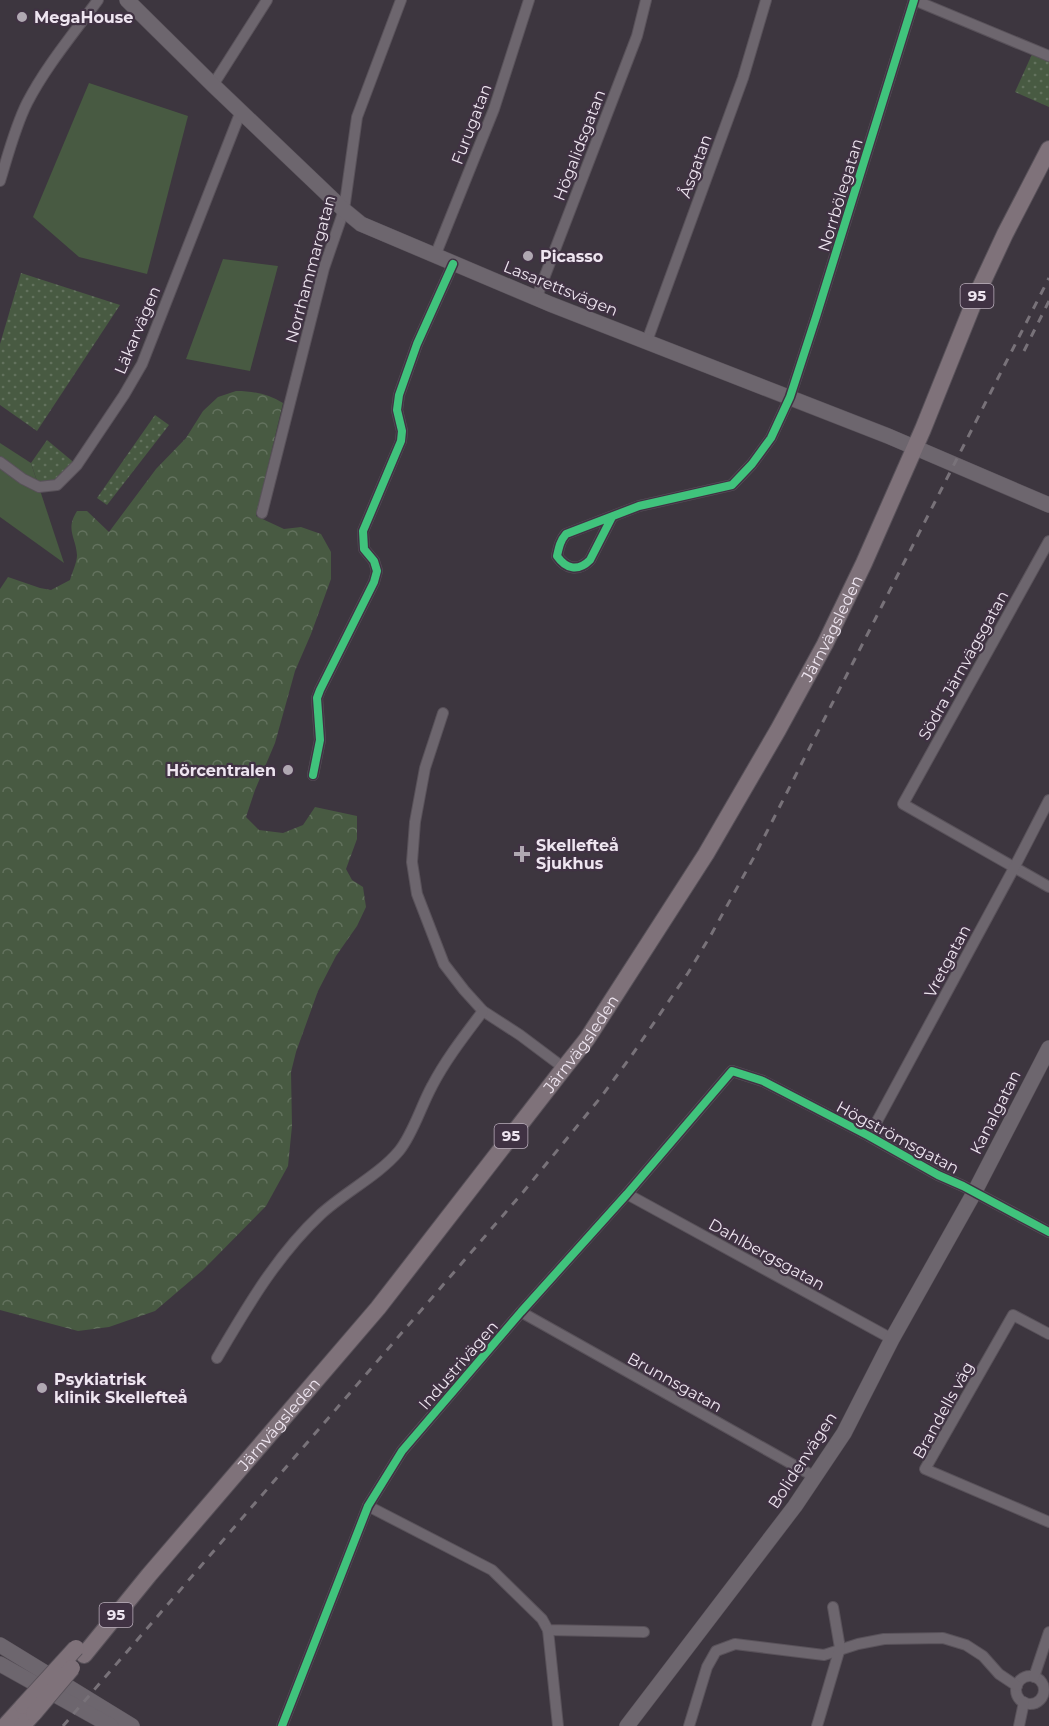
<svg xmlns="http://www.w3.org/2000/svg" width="1049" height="1726" font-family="Montserrat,sans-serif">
<defs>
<pattern id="forest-crowns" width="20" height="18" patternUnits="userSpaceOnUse" patternTransform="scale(1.5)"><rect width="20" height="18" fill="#485a42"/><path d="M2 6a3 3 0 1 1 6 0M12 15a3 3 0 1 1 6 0" fill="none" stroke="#63725e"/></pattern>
<pattern id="park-dots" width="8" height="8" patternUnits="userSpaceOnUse" patternTransform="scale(1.5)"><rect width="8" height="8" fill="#485a42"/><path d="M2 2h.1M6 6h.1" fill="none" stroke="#63725e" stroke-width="1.8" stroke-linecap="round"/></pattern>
</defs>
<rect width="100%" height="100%" fill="#3d363f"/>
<g fill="#485a42">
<path d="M89,83L188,116L147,274L79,257L33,217Z"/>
<path d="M223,259L278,266L250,371L186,359Z"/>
<path d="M0,443L31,463L64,563L0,517Z"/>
</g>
<path fill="url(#forest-crowns)" d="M236,391C254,391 268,394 283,403L256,516L284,529L301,527L321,534L331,552V579L311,634L295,671L275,743L255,790L246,817L259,830L283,833L303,825L315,807L357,816V839L346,869L352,880L363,887L366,907L357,926L336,956L318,991L296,1052L291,1072L292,1126L288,1166L266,1206L203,1270L155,1311L109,1327L78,1331L0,1310V589L8,577L40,588L51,590L70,580C72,572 77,563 77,555C76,537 65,530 77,511H87L109,532L156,469L186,438L203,411L218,397Z"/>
<g fill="url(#park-dots)">
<path d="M1033,52L1049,58V107L1015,92Z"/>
<path d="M21,273L120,305L37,431L0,405V344Z"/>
<path d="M155,415L169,425L107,505L97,498Z"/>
<path d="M47,440L77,465L57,485L39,487L31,463Z"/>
</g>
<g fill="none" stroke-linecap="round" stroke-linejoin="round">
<defs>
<g id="street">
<path d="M914,0L1049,56"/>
<path d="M213,85L267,0"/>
<path d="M0,181C8,155 15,127 27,103C46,66 74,33 98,0"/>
<path d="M435,256L494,109L529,0"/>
<path d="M536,299L637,36L646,0"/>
<path d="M647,341L743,78L766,0"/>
<path d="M0,462L23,479L39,487L57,485L77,465L124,395L142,364L241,111"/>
<path d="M262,513L324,268L344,210L357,117L401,0"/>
<path d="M612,517L590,560C578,572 566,569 557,556C559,547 560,541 566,534L639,506L732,485L752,464L771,438L790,397L816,317L914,0"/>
<path d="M1049,541L903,804L1049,887"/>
<path d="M443,713L425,768L415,822L412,862L417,894L444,964L464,990L483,1011L520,1035L564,1068"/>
<path d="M313,775L320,740L317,698L320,690L374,582L377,571L374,561L364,549L363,531L401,441L402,431L397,410L399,395L417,344L453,264"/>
<path d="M869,1136L1014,868L1049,800"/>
<path d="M627,1194L892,1339"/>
<path d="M521,1312L815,1477"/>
<path d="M1049,1334L1013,1315L925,1469L1049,1522"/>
<path d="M217,1358C247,1307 277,1255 321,1214C345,1192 379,1175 399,1151C413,1134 421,1106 432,1086C446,1059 465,1035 483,1011"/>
<path d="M368,1506L492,1570L542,1619L548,1630L644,1632"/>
<path d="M548,1630L558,1726"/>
<circle cx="1030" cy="1690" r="14"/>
<path d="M1034,1677L1049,1632"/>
<path d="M282,1726L368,1506L402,1451L521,1312L627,1194L732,1071L763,1081L869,1136L938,1175L963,1186L1049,1232"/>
<path d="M689,1726L707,1667L716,1651L735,1644L824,1655L858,1644L884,1639L943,1638L966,1645L983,1656L999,1674L1017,1686"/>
<path d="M817,1726L840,1648L833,1607"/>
<path d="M1019,1726L1024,1702"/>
</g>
<g id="secondary">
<path d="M127,0L213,85L344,210L361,224L550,304L888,436L1049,505"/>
<path d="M0,1645L132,1726"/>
<path d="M0,1664L111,1726"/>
<path d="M627,1726L795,1506L844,1433L892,1339L974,1193L1049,1048"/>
</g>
<g id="primary">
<path id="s1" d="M84,1655L149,1575L378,1308L564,1068L587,1039L706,854L778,730L825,644L864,563L923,429L978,292L1005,234L1049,149"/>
<path d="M5,1726L23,1706"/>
<path d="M22,1726L34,1713"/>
</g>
</defs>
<use href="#street" stroke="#59525a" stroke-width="12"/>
<use href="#secondary" stroke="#59525a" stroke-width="16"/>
<use href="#primary" stroke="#59525a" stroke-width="18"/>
<use href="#street" stroke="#6d666e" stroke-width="10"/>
<use href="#secondary" stroke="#6d666e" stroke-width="15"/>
<use href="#primary" stroke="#7f727a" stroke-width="16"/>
<g stroke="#787279" stroke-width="3" stroke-dasharray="8 8" stroke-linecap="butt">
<path d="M1024,351L1049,301"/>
<path d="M63,1726L524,1191L601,1097L632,1055L688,973L712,933L754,857L1049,278"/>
</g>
<defs>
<g id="primary-bridge">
<path d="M23,1706L76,1648"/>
<path d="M34,1713L72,1668"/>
</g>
</defs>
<use href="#primary-bridge" stroke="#59525a" stroke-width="18" stroke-linecap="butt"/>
<use href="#primary-bridge" stroke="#7f727a" stroke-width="16"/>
<defs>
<g id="cycleway">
<path d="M612,517L590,560C578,572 566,569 557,556C559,547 560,541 566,534L639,506L732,485L752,464L771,438L790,397L816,317L914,0"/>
<path d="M313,775L320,740L317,698L320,690L374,582L377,571L374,561L364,549L363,531L401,441L402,431L397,410L399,395L417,344L453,264"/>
<path d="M282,1726L368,1506L402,1451L521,1312L627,1194L732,1071L763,1081L869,1136L938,1175L963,1186L1049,1232"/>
</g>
</defs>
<use href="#cycleway" stroke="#403243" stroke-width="11"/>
<use href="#cycleway" stroke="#40c37c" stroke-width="8"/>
</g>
<g fill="#b0a8b2" stroke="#403243" stroke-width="2">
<circle cx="22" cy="17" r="6"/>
<circle cx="528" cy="256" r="6"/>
<circle cx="288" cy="770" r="6"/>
<path d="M519 845h6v6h6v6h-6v6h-6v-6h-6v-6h6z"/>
<circle cx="42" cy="1388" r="6"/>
</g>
<g text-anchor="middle" stroke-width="4.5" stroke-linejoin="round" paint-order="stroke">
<g fill="#403243" stroke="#baafbc" stroke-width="1.5">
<rect x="960.5" y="284" width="33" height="24" rx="4.5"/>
<rect x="494.5" y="1124" width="33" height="24" rx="4.5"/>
<rect x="99.5" y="1603" width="33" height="24" rx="4.5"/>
</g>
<g font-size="15" font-weight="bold" fill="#eee5f0">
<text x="977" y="301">95</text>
<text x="511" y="1141">95</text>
<text x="116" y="1620">95</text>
</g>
<g font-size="16" font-weight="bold" fill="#eee5f0" stroke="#403243" text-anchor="start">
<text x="34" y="23">MegaHouse</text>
<text x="540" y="262">Picasso</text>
<text x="276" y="776" text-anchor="end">Hörcentralen</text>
<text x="536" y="851">Skellefteå<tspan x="536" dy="18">Sjukhus</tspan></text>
<text x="54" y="1385">Psykiatrisk<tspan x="54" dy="18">klinik Skellefteå</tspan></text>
</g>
<g font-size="16" fill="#eee5f0" stroke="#403243">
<text transform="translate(471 124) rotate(-69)" y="6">Furugatan</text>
<text transform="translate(579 145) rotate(-69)" y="6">Högalidsgatan</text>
<text transform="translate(695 166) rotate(-70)" y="6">Åsgatan</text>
<text transform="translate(840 195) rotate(-73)" y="6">Norrbölegatan</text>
<text transform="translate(310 269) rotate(-75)" y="6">Norrhammargatan</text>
<text transform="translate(561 288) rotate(22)" y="6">Lasarettsvägen</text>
<text transform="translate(137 330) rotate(-67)" y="6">Läkarvägen</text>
<text dy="6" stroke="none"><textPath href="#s1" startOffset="1274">Järnvägsleden</textPath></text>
<text transform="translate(963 665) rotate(-61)" y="6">Södra Järnvägsgatan</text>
<text transform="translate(947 961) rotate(-62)" y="6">Vretgatan</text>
<text dy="6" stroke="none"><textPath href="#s1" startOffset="788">Järnvägsleden</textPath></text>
<text transform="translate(995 1112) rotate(-63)" y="6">Kanalgatan</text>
<text transform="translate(898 1137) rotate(28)" y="6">Högströmsgatan</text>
<text transform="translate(767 1254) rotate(29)" y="6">Dahlbergsgatan</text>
<text transform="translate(458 1365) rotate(-49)" y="6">Industrivägen</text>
<text transform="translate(675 1382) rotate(29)" y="6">Brunnsgatan</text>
<text transform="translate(943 1410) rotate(-61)" y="6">Brandells väg</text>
<text dy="6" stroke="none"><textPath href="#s1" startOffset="302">Järnvägsleden</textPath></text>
<text transform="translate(802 1460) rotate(-57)" y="6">Bolidenvägen</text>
</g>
</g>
</svg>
